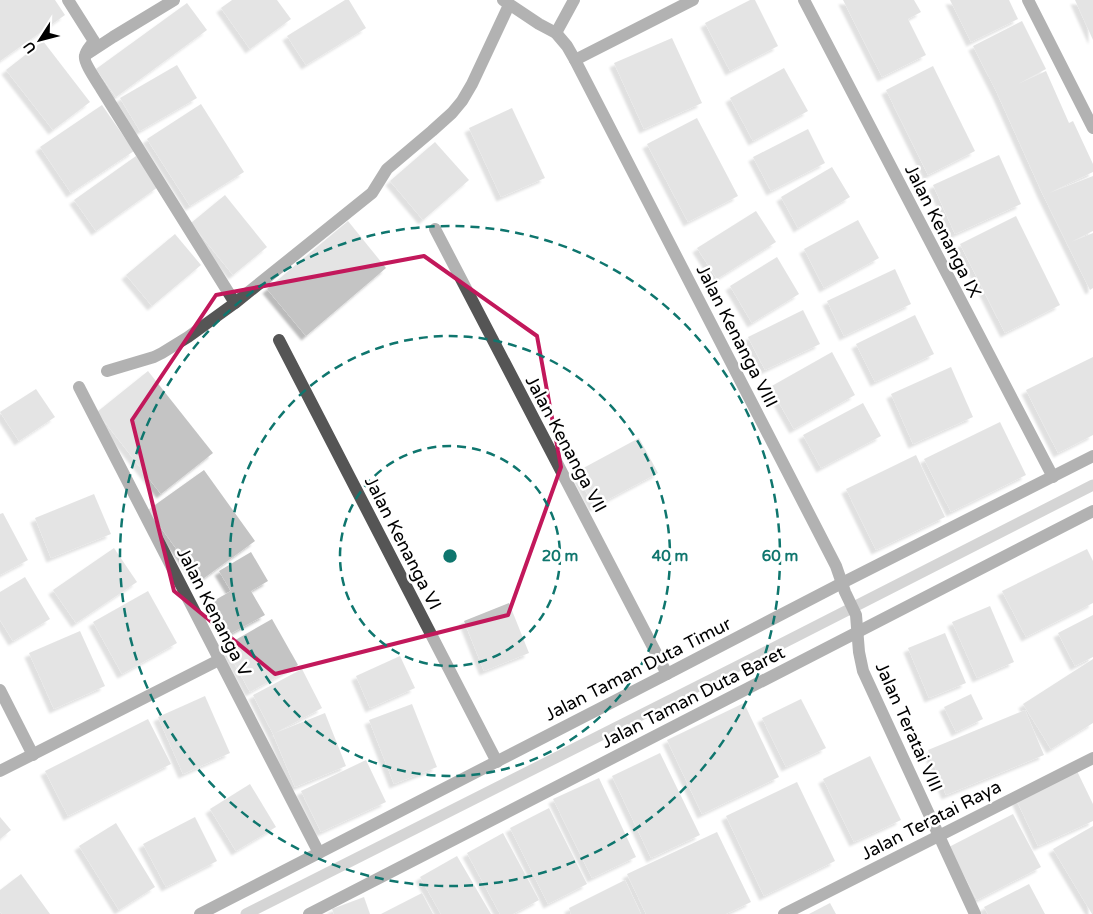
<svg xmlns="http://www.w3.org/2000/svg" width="1093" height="914" font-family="'Varela Round',sans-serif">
<defs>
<filter id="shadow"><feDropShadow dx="-4.5" dy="4.5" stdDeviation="1" flood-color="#0004"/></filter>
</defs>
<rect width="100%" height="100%" fill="#fff"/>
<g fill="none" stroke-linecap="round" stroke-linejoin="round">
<path stroke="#a3a3a3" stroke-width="11" d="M246,914L740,665L1093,485"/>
</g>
<g fill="#c4c4c4" filter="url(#shadow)">
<path d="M0,0H55L65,15L0,61Z"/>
<path d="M232,0H277L291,19L250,49L221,8Z"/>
<path d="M345,0H349L366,28L306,65L287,36Z"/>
<path d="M750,0H755L778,46L730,71L705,23Z"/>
<path d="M843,0H914L921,12L908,19L926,55L882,77Z"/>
<path d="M950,0H1009L1018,19L971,42Z"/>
<path d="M1075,0H1093V40Z"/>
<path d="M187,3L207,30L116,97L96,69Z"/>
<path d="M1022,21L1046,69L1018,84L1046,71L1069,123L1073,121L1093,164V172L1049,193L1093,176V231L1071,242L1093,233V288L1090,290L1043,195L997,93L973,46Z"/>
<path d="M672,38L702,103L644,129L614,63Z"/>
<path d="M43,41L90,102L53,130L6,70Z"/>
<path d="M177,65L197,98L140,131L120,98Z"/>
<path d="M933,66L975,151L928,175L886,90Z"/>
<path d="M784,68L808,111L753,141L730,98Z"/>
<path d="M201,104L244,172L190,206L147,139Z"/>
<path d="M102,105L134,151L71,193L40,147Z"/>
<path d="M512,108L545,178L501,197L469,128Z"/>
<path d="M697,118L738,196L688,222L647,144Z"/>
<path d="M808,129L825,163L771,191L753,157Z"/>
<path d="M435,142L469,180L423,220L390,181Z"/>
<path d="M999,155L1021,204L955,234L933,185Z"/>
<path d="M136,156L158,187L96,231L74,200Z"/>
<path d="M832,167L850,197L798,228L781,197Z"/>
<path d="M225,195L267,247L233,275L191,223Z"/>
<path d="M756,211L776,242L717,279L697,248Z"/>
<path d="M1016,216L1060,305L1005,333L960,244Z"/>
<path d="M858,220L879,258L824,288L804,249Z"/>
<path d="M348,221L386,268L306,336L267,289Z"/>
<path d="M175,234L201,265L152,306L126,275Z"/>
<path d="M777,257L799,294L752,323L730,286Z"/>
<path d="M895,269L911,304L844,336L827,301Z"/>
<path d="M803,310L820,344L765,370L748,337Z"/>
<path d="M915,315L934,354L875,382L856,344Z"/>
<path d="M832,352L855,395L794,429L770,387Z"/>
<path d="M1093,357V435L1058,453L1026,390Z"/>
<path d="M951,367L973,417L913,444L891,394Z"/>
<path d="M148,371L213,453L161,494L97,412Z"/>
<path d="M36,389L55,417L19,441L0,412Z"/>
<path d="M863,403L881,436L821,468L803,435Z"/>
<path d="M1000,422L1026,475L951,512L924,459Z"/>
<path d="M639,438L658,473L594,507L576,472Z"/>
<path d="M916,455L945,517L876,550L846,489Z"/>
<path d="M204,470L255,541L200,581L148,510Z"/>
<path d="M94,494L111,534L51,558L35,518Z"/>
<path d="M3,513L28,560L0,575V514Z"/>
<path d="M114,548L137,582L76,623L53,590Z"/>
<path d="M1087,549L1093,561V603L1026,637L1002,591Z"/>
<path d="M251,552L268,581L251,591L265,615L228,635L210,603L231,591L219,571Z"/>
<path d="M25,577L50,619L13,641L0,620V592Z"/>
<path d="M148,591L177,643L122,674L93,622Z"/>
<path d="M509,603L529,653L484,671L464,621Z"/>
<path d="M990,606L1014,662L977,678L952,622Z"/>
<path d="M1093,615V657L1075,666L1058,633Z"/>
<path d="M272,619L298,665L250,692L225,646Z"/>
<path d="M80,631L105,686L54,709L29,653Z"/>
<path d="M945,633L966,683L929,698L908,648Z"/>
<path d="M400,656L415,688L370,708L356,676Z"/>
<path d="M1093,659V723L1051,749L1023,704Z"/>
<path d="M302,669L322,708L275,733L325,713L346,766L295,787L273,734L253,695Z"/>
<path d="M971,694L983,719L956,732L944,707Z"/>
<path d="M205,696L230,753L183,774L158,717Z"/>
<path d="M801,699L826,748L786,767L762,718Z"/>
<path d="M744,703L779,777L702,814L667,740Z"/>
<path d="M412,704L437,767L394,784L369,720Z"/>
<path d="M1025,710L1044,755L946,795L928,750Z"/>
<path d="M148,719L171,764L68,816L45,771Z"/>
<path d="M660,753L700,835L651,858L612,776Z"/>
<path d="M870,756L901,820L854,842L823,779Z"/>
<path d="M366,760L386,802L321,832L301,791Z"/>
<path d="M1077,771L1093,804V821L1038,846L1016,799Z"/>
<path d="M599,778L636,857L592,878L553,799Z"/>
<path d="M797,782L835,861L764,896L726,816Z"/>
<path d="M250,784L276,827L236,851L210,809Z"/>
<path d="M549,808L587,884L548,904L510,828Z"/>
<path d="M1013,814L1041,867L977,900L949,847Z"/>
<path d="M0,817L11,830L0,839Z"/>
<path d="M195,817L217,861L166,887L143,844Z"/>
<path d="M116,823L155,887L119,910L79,846Z"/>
<path d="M1093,826V914H1092L1053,849Z"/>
<path d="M717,832L751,902L726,914H646L627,874Z"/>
<path d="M503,833L539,900L513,914H500L467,853Z"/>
<path d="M457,856L491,914H441L420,877Z"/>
<path d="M21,874L50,914H2L0,912V890Z"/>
<path d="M625,880L641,914H571L569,908Z"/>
<path d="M1029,884L1045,914H988L984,907Z"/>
<path d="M422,893L433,914H381Z"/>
<path d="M364,897L370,914H334L332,909Z"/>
<path d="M830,903L836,914H809Z"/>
</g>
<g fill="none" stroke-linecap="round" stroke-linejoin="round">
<g stroke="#555" stroke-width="12">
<path d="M68,0L92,38L94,41C91,46 86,50 85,56C83,62 98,83 102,90L235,303"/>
<path d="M503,0L539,24L556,33L567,46L575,60L836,566L845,592L856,615L859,652L863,671L975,914"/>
<path d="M804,0L1053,477"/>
<path d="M1028,0L1093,128"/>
<path d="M556,33L574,0"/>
<path d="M87,54L113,37L174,0"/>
<path d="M575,60L693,0"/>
<path d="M435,229L667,674"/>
<path d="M279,340L497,762"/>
<path d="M107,371L154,357L162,353L188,337L235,303L372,193L387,169L432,131L452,113L462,101L472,84L509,5"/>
<path d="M79,387L319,853"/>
<path d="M0,690L33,755"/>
<path d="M0,771L219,660"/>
<path d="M200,914L667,674L842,583L1093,456"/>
<path d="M309,914L1093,511"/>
<path d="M784,914L1093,758"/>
</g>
</g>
<path d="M0 0H1093V914H0ZM424,256L537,336L561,467L508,615L275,674L174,591L132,420L216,295Z" fill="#fff" fill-opacity=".55" fill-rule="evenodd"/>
<path fill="none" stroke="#c2185b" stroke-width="4" stroke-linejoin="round" d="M424,256L537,336L561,467L508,615L275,674L174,591L132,420L216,295Z"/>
<g fill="none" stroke="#0f766e" stroke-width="2.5" stroke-dasharray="9 6">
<circle cx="450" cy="556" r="110"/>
<circle cx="450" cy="556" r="220"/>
<circle cx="450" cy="556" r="330"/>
</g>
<g text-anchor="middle" stroke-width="5" stroke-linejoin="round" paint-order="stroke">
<g font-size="18" fill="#000" stroke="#fff">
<text transform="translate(943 231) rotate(63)" y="6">Jalan Kenanga IX</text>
<text transform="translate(737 336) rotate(63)" y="6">Jalan Kenanga VIII</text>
<text transform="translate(566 444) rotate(62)" y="6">Jalan Kenanga VII</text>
<text transform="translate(403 543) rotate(63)" y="6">Jalan Kenanga VI</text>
<text transform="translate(214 612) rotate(63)" y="6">Jalan Kenanga V</text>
<text transform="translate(638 669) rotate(-27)" y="6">Jalan Taman Duta Timur</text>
<text transform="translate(693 697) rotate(-27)" y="6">Jalan Taman Duta Baret</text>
<text transform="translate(909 727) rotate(66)" y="6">Jalan Teratai VIII</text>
<text transform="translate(931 820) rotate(-27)" y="6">Jalan Teratai Raya</text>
</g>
</g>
<circle cx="450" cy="556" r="8" fill="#0f766e" stroke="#fff" stroke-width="2.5"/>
<g font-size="15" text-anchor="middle" font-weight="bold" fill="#0f766e" stroke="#fff" stroke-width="5" stroke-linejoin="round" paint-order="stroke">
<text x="560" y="561">20 m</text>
<text x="670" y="561">40 m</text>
<text x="780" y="561">60 m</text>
</g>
<g transform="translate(40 40) rotate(234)" stroke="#ffffff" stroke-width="4" paint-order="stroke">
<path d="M0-4L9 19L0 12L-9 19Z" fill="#000000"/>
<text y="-8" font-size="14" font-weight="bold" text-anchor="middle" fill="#000000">U</text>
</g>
</svg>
